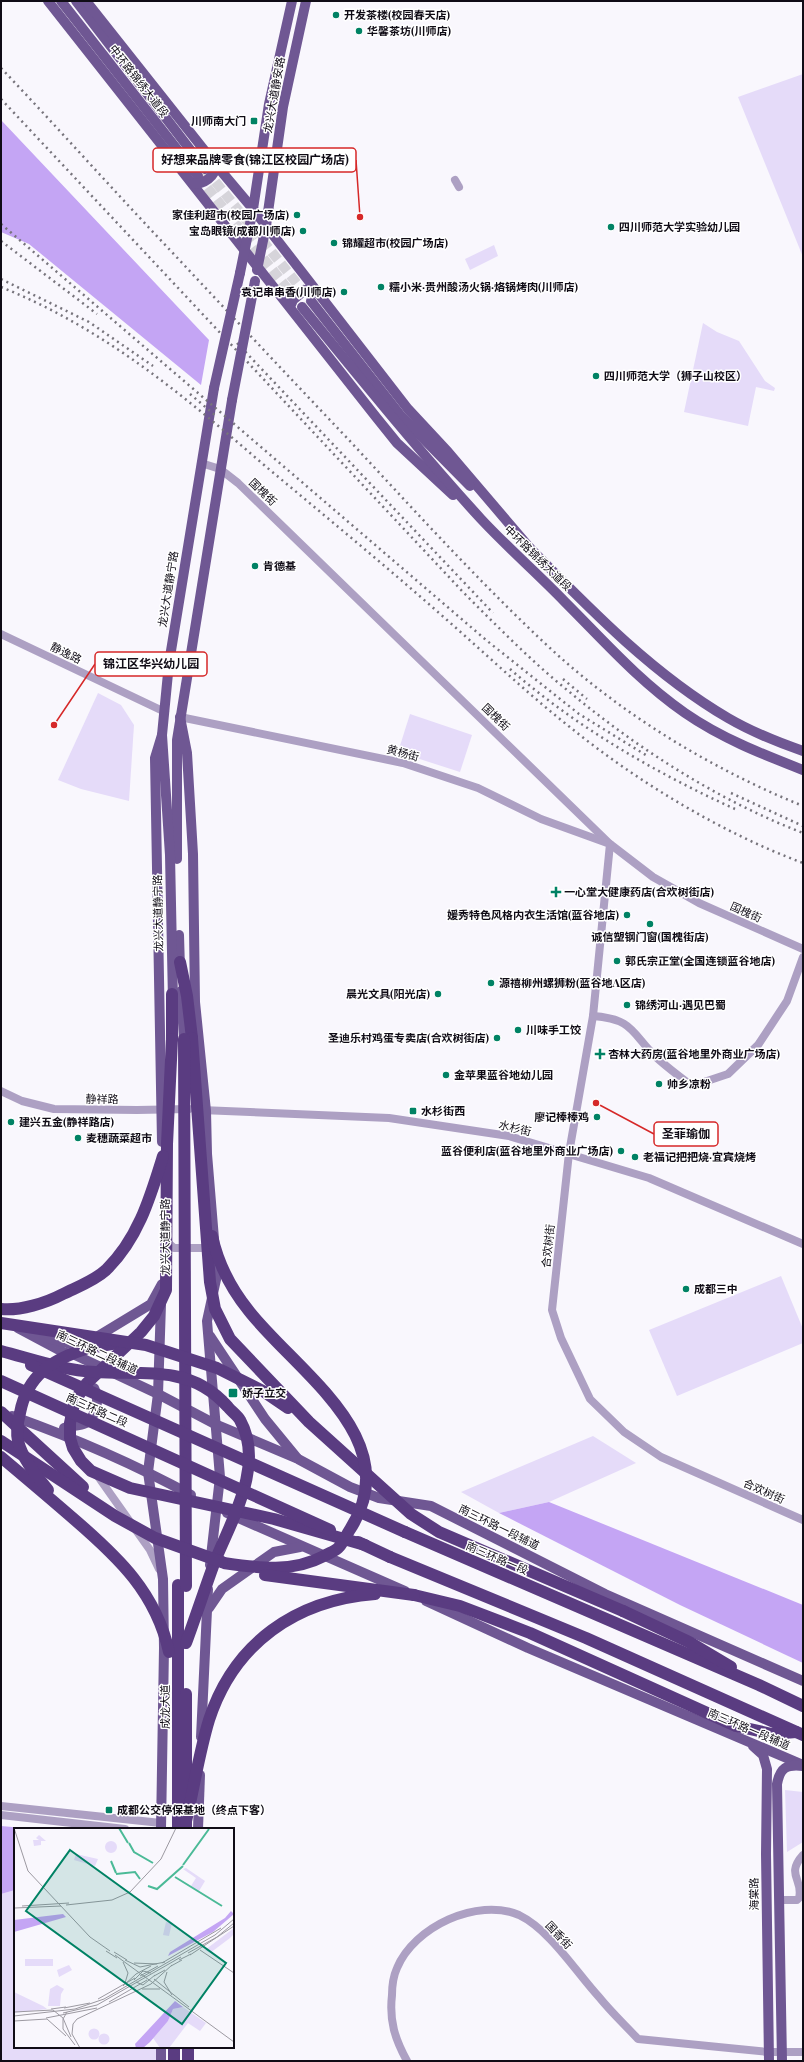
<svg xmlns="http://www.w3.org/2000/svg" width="804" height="2062" font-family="'Playfair Display','Noto Sans SC',serif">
<rect width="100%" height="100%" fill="#f9f7fd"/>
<g fill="#e5dbf9">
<path d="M803,74V257L738,97Z"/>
<path d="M494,245L498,256L470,270L465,259Z"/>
<path d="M703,323L717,332L739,341L765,381L775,388L774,391L756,387L748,426L684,412Z"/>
<path d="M98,693L121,705L134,725L129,801L81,789L58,780Z"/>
<path d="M410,714L472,735L460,772L398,752Z"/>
<path d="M781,1276L803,1329V1343L677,1396L649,1330Z"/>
<path d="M593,1436L636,1463L549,1502L499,1513L461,1492Z"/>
<path d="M785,1790L803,1792V1842L787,1852Z"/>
<path d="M15,1890V2047H156V2061H1V1894Z"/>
</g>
<g fill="#c4a5f4">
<path d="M1,120L209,340L201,385L29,244L1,232Z"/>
<path d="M549,1502L803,1605V1663L680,1605L499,1513Z"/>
<path d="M1,1826L35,1829H15V1890L1,1894Z"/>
</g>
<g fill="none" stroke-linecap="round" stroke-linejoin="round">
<g stroke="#d6d4da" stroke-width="10" stroke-dasharray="10 5" stroke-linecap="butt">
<path d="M206,170L311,301"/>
<path d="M198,176L302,307"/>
</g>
<g stroke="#ada0c3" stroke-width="8">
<path d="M455,180L459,187"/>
<path d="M201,463L220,469L238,483L610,844L653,877L699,903L803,949"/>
<path d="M1,634L165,712"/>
<path d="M180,717L403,763L478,788L541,819L610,844L593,1016L569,1153L552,1310L561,1338L590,1399L624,1432L661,1457L803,1520"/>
<path d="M593,1016C634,1019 631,1033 657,1058C668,1068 680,1077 692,1086L728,1074L758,1045L787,1001L803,957"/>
<path d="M1,1091L22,1101L54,1109L137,1110L189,1109"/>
<path d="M201,1110L389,1118L509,1136L649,1178L803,1244"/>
<path d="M165,1240L174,1248H212"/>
<path d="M97,1475L150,1550L159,1569"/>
<path d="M1,1806L161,1823"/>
<path d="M1,1815L125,1829"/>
<path d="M779,1900H797L799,1898C804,1880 785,1875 803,1855"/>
<path d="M407,2061C395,2039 389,2021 392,1995C392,1986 393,1977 397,1968C414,1927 477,1897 519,1915C550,1930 576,1972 599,1997C611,2012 625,2025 638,2039L768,2052H803"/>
</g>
<g stroke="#6f5793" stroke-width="10">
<path d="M48,1L376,417L397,443L453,495"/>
<path d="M61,1L198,176"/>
<path d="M76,1L205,169"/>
<path d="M86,1L216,165L253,209L408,409L448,452L529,547"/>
<path d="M193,184C204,184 215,177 216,165"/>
<path d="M257,270L266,226L283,107L306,1"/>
<path d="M240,273L253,209L269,104L292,1"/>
<path d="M311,301L401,416L470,486"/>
<path d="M290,307L293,300L305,290L316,292"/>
<path d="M302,307C361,379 419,451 481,519C508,548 538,574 565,602C604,641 639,681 685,713C721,738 762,754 803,770"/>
<path d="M524,542C587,606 651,673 728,718C752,732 777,742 803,751"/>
<path d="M180,717L187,753L193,854L195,1002L206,1111L207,1154L217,1275L207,1321L220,1477L210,1565"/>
<path d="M177,859V740L232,400"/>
<path d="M179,935L180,969"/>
<path d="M181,991L184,1039"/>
<path d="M173,1001L170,855L162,735L169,663L214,388"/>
<path d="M162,1142L155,758L162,735"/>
<path d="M18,1328L63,1352L75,1355L158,1394L215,1424L298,1459L350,1487L379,1498L431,1506L605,1594L803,1681"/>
<path d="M210,1336L265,1419L297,1458"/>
<path d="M44,1337L74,1345L85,1344L151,1304L162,1284"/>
<path d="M12,1416C74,1438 134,1464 191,1495"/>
<path d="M64,1428C70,1426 80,1426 86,1423C97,1415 100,1399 94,1388"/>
<path d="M227,1513L405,1591"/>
<path d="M426,1601L528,1648L803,1765"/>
<path d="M209,1608L222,1589L274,1552L300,1547"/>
<path d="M201,1737L208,1589"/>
<path d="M753,1746L763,1755L767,1769L766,1854L769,2061"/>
<path d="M161,1829L164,1648L163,1579L148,1472L158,1394L161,1304"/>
<path d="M198,1829L200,1775"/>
<path d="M161,2047V2061"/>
<path d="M782,2061L777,1784C780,1768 786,1764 803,1766"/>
</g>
<g stroke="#5a3c81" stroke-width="12">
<path d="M180,962L187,996L192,1038"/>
<path d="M172,1039V994"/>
<path d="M88,1348L118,1343"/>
<path d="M405,1532L759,1685L803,1706"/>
<path d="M390,1557L586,1638L803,1735"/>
<path d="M178,1585V1829"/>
<path d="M414,1595L460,1606L530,1633L736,1726L772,1734L796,1732"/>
<path d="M623,1611L689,1642L731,1667"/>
<path d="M186,1694V1829"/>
<path d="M188,2047V2061"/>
<path d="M174,2061V2047"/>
</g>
<g stroke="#77747c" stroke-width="2.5" stroke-dasharray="2 4" stroke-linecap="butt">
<path d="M1,68C58,128 113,190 170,250C229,313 288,376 348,439C414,510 480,583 551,649C624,716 712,769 803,806"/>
<path d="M1,99L463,592C498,627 533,663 572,694C641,751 720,801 803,833"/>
<path d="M1,224L486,640L579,714L649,757"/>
<path d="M1,241L97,314"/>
<path d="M1,279L89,322L153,366"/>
<path d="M1,287C103,328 182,394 264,465C325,516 387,567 447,620C488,656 528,694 571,728C638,782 722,833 803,863"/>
<path d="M237,343L493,613"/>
<path d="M190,394L216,416"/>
<path d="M510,669C576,727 656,773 735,809"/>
<path d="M563,679L587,699"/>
<path d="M731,793L803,826"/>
</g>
<g stroke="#6f5793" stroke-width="10">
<path d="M214,388L240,273"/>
<path d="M232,400L255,281"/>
</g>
<g stroke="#5a3c81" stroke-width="12">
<path d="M192,1038L210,1282L215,1309L230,1339L309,1422L411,1514L439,1532L623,1611"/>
<path d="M172,1039L167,1144L166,1290L154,1316L141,1332L87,1383L78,1396L74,1404L70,1423V1438L73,1448L81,1461L91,1471L130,1488L274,1519L365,1545"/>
<path d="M184,1039L186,1586"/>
<path d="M212,1236C218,1263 232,1290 249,1311C298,1373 409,1441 349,1531C346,1536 343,1542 339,1547C336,1551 329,1553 324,1556C292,1573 259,1568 224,1563"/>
<path d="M1,1309C20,1311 46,1303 63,1294C77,1287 94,1281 106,1270C138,1239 150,1198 163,1156"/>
<path d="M1,1323L146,1345L217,1368L263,1391L288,1408"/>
<path d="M1,1351C32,1359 63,1370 95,1372C121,1374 148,1371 174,1376C196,1380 213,1390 228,1407C231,1411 237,1415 240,1420C265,1465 232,1519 215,1561C205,1588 196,1616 186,1643"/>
<path d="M31,1365L405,1532"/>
<path d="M1,1381L330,1530"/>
<path d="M1,1412L83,1487"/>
<path d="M1,1441L115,1516L155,1538L222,1562"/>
<path d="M1,1457C26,1478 51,1499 75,1520C119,1558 156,1593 169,1652"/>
<path d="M48,1490C36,1475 23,1460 18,1441C16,1433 18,1421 20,1413C27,1375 53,1359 88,1348"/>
<path d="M358,1542L390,1557"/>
<path d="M265,1575L414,1595"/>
<path d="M186,1821C194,1788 199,1753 209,1720C234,1643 296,1600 375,1594"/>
</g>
</g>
<g fill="#008264" stroke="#fff" stroke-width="1.5">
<circle cx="336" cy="15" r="4"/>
<circle cx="359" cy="31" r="4"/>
<rect x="250" y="117" width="8" height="8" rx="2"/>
<circle cx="297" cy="215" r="4"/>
<circle cx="611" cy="227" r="4"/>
<circle cx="303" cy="231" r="4"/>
<circle cx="334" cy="243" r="4"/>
<circle cx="381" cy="287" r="4"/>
<circle cx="344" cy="292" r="4"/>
<circle cx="596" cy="376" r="4"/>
<circle cx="255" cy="566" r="4"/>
<path d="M554 886h4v4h4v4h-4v4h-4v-4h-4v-4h4z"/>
<circle cx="627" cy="915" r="4"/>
<circle cx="650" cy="924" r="4"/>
<circle cx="617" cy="961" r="4"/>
<circle cx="491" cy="983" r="4"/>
<circle cx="438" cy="994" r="4"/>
<circle cx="627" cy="1005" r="4"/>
<circle cx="518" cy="1030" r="4"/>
<circle cx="497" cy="1038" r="4"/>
<path d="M598 1048h4v4h4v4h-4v4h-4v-4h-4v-4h4z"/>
<circle cx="446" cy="1075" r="4"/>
<circle cx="659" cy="1084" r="4"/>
<rect x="409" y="1107" width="8" height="8" rx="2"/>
<circle cx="597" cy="1117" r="4"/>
<circle cx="11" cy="1122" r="4"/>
<circle cx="78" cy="1138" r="4"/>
<circle cx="621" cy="1151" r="4"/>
<circle cx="635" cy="1157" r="4"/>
<circle cx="686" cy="1289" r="4"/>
<rect x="228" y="1388" width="10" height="10" rx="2"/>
<rect x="105" y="1806" width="8" height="8" rx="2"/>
</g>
<g text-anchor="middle" stroke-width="3" stroke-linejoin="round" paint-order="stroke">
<g font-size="11" font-weight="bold" fill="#100c16" stroke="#fff" text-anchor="start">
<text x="344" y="19">开发茶楼(校园春天店)</text>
<text x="367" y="35">华馨茶坊(川师店)</text>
<text x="246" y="125" text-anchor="end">川师南大门</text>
<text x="289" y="219" text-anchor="end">家佳利超市(校园广场店)</text>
<text x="619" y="231">四川师范大学实验幼儿园</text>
<text x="295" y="235" text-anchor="end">宝岛眼镜(成都川师店)</text>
<text x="342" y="247">锦耀超市(校园广场店)</text>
<text x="389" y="291">糯小米·贵州酸汤火锅·烙锅烤肉(川师店)</text>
<text x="336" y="296" text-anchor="end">袁记串串香(川师店)</text>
<text x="604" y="380">四川师范大学（狮子山校区）</text>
<text x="263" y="570">肯德基</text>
<text x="564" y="896">一心堂大健康药店(合欢树街店)</text>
<text x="619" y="919" text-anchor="end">媛秀特色风格内衣生活馆(蓝谷地店)</text>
<text x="650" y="941" text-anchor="middle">诚信塑钢门窗(国槐街店)</text>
<text x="625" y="965">郭氏宗正堂(全国连锁蓝谷地店)</text>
<text x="499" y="987">源禧柳州螺狮粉(蓝谷地A区店)</text>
<text x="430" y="998" text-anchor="end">晨光文具(阳光店)</text>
<text x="635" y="1009">锦绣河山·遇见巴蜀</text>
<text x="526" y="1034">川味手工饺</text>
<text x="489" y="1042" text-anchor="end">圣迪乐村鸡蛋专卖店(合欢树街店)</text>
<text x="608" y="1058">杏林大药房(蓝谷地里外商业广场店)</text>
<text x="454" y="1079">金苹果蓝谷地幼儿园</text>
<text x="667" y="1088">帅乡凉粉</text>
<text x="421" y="1115">水杉街西</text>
<text x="589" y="1121" text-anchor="end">廖记棒棒鸡</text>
<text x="19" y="1126">建兴五金(静祥路店)</text>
<text x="86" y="1142">麦穗蔬菜超市</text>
<text x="613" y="1155" text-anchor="end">蓝谷便利店(蓝谷地里外商业广场店)</text>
<text x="643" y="1161">老福记把把烧·宜宾烧烤</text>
<text x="694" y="1293">成都三中</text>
<text x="242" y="1397">娇子立交</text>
<text x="117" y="1814">成都公交停保基地（终点下客）</text>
</g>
<g font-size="11" fill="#100c16" stroke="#fff">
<text transform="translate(139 81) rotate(52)" y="4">中环路锦绣大道段</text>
<text transform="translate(274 95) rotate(-80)" y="4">龙兴大道静安路</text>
<text transform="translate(263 492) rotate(44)" y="4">国槐街</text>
<text transform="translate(538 558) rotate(44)" y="4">中环路锦绣大道段</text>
<text transform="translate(168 589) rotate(-81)" y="4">龙兴大道静宁路</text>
<text transform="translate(66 653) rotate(26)" y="4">静逸路</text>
<text transform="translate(496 717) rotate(44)" y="4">国槐街</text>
<text transform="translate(403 753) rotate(15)" y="4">黄杨街</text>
<text transform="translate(746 912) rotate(24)" y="4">国槐街</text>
<text transform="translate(158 913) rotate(-91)" y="4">龙兴大道静宁路</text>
<text transform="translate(102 1099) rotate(1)" y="4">静祥路</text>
<text transform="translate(515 1128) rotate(13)" y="4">水杉街</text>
<text transform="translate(165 1237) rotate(-90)" y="4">龙兴大道静宁路</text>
<text transform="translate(548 1246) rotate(-84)" y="4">合欢树街</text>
<text transform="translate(97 1352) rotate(25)" y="4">南三环路二段辅道</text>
<text transform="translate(97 1410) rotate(24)" y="4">南三环路二段</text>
<text transform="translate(764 1491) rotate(24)" y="4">合欢树街</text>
<text transform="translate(499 1527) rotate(26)" y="4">南三环路一段辅道</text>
<text transform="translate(497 1558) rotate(23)" y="4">南三环路一段</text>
<text transform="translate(165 1707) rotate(-90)" y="4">成龙大道</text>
<text transform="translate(749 1729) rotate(23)" y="4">南三环路一段辅道</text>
<text transform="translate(754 1894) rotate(-91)" y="4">海棠路</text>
<text transform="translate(559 1935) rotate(47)" y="4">国香街</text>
</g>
</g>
<g transform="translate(14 1828)">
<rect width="220" height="220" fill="#f9f7fd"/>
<path d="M25,7L32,13H27V17L20,18L19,12H25L22,10ZM91 19a6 6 0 1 1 12 0a6 6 0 1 1-12 0ZM62,26L84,31L81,38L60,32ZM172,40L191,53L185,63L177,58L182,50L169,41ZM152,94L158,95L155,108L149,107ZM220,100V106L216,110L196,125L191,122ZM11,131H39V138H11ZM55,137L58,142L45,149L43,142ZM43,157L50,161L47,166L46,178H34L36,161ZM0,164L29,178L33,181L0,185ZM169,179L192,195L186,203L174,195L155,220H146L139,210L154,193L159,181ZM74.5 206a5.5 5.5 0 1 1 11 0a5.5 5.5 0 1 1-11 0ZM84.5 211a5.5 5.5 0 1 1 11 0a5.5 5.5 0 1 1-11 0Z" fill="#e5dbf9"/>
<path d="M217,83L220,86L199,104L154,128L156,124L211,90ZM49,86L52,89L0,104V92ZM161,173L169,179L159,181L154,193L136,214L129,220H122L121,216Z" fill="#c4a5f4"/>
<path fill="none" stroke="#4bba97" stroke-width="2" d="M105,0L114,15M115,15L120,24L139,35M97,33L102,45M169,37L195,1M102,46L121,44L126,51M161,49L208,78M134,58L143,61L169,38"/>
<path fill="none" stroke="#9c99a1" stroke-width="1" d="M0,0L14,43L76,109L96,123M52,77L98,72L116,64L147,31L162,0M8,78L55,75M1,80L47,78M186,122L220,145M92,123L103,130M100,124L113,132M174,125L203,109L220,95M101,127L220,214M176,127L220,98M111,132L126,139L151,134M165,132L177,126M109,134L114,145L111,155M120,135L143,136M148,135L207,100M157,138L168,132M153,144L150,154L158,167M126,148L144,138M140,148L151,142M140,151L175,179M120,152L129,143L137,145M122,154L129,157L141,147M109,158L122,146L137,138M128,161H146M84,171L121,150M95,174L133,152M50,180L76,175M37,181L52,179M0,184L39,182L49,190L57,209M53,184L49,191V201L61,217M49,185L83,177L167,129M0,188L61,181L90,171L201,107L220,91M32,190L83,180M0,193L33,191L52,208M66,220L58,206L59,196L63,191L137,156L158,137"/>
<path fill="#008264" fill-opacity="0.15" stroke="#008264" stroke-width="2" d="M56,22L212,135L168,196L12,83Z"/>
<rect width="220" height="220" fill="none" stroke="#100c16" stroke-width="2"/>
</g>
<path fill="none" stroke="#d62828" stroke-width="1.5" d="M360 217L356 160M54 725L95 664M596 1103L654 1134"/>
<g fill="#d62828" stroke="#fff" stroke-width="1.5">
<circle cx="360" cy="217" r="4"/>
<circle cx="54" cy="725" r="4"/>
<circle cx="596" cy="1103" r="4"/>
</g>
<g fill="#fff" stroke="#d62828" stroke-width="1.5">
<rect x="153" y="148" width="203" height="24" rx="4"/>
<rect x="95" y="652" width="112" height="24" rx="4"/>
<rect x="654" y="1122" width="64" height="24" rx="4"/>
</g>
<g font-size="12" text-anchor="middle" font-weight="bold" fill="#100c16">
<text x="255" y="164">好想来品牌零食(锦江区校园广场店)</text>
<text x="151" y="668">锦江区华兴幼儿园</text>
<text x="686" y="1138">圣菲瑜伽</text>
</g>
<rect width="804" height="2062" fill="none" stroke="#100c16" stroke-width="4"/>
</svg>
